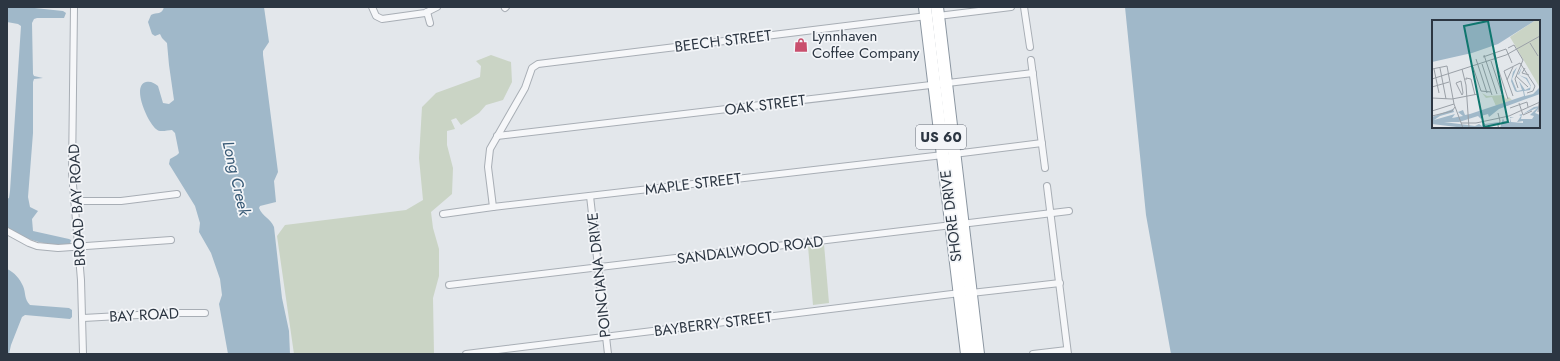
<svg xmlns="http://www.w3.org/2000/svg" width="1560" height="361" font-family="Jost,sans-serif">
<rect width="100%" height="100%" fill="#e3e7eb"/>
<g fill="#cad4c5">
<path d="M491,55L511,62L512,82L503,100L486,105L479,113L461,125L456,118L451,120L455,129L447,131V145L453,168L452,194L431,212L433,228L439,249V276L433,298L434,354H294L277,236L285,225L406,210L423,200L419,158L422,107L436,93L480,77L481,66L476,61Z"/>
<path d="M824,244L829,303L813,305L808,246Z"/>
</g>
<g fill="#a0b8c9" fill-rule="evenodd">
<path d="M7,7H25L63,11L66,13L64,18H37L34,19L32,23L33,74L34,76L43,78L34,79L33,82V133L28,197L30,207L38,211L32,219L33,231L69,239L71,240L70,244C49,247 24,240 7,227V199L9,198L10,191L21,26L18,24L7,22Z"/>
<path d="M164,7H264L269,42L263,51V55L278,172L274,181L276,202L260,206L259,208C262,216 271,219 274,227L282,298L289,331L290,354H228L219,304L222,295L220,279L211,253L199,232L200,223L195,206L169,164L170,159L177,155L179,153L175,133L172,130C167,130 160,133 156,129C148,123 131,86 146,82C151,81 154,83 158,86L163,103L169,104L174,100L169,65L167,43L162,38L160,34L155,36L152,34L148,22L151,15C157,12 162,15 164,7Z"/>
<path d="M1125,7H1553V354H1171L1146,215ZM1433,21H1539V127H1433Z"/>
<path d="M7,269C14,272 20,279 23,286C26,293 24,299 30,305L69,308L72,310V317L70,319L25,315L22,317L11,345L9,354H7Z"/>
</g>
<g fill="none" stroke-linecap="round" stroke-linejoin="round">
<defs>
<g id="street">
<path d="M74,7L72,173L81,280L83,354"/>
<path d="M372,7L376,16L382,19L425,13L437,7"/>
<path d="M1024,7L1030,47"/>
<path d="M505,8L506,7"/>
<path d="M427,12L430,23"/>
<path d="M938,16L1011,7"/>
<path d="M1031,60L1045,168"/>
<path d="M497,136L1033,73"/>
<path d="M954,154L1042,143"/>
<path d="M1047,186L1068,354"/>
<path d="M590,196L608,354"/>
<path d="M74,201H121L177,194"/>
<path d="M493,207L488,167L490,149L525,88L532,68L538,64L927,16"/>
<path d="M443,214L493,207L943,155"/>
<path d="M961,224L1069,211"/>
<path d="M7,231L29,243L37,246L58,248L171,240"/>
<path d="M449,285L952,225"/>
<path d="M971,293L1060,283"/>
<path d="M83,318L175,313H205"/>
<path d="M466,354L960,293"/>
<path d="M1033,354L1067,350"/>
</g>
<g id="highway">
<path d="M925,7L967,354"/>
<path d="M937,7L978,354"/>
</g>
</defs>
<use href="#street" stroke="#a8aeb5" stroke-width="8"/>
<use href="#highway" stroke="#8b96a1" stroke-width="14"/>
<use href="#street" stroke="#f6f7f9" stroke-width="6"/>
<use href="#highway" stroke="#fff" stroke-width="12"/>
</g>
<defs>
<symbol id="shop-bare" viewBox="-9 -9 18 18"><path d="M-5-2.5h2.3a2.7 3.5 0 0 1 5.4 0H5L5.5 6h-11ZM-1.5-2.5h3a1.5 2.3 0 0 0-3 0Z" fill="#c94f6d" stroke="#f3f5f8" stroke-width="2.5" paint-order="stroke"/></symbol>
</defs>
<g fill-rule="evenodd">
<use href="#shop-bare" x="791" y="35" width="20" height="20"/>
</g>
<g text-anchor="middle" stroke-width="3.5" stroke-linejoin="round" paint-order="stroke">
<rect fill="#f3f5f8" stroke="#686f79" stroke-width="1" x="916" y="125" width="50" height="24" rx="3"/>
<g font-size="14" font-weight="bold" fill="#2c3642">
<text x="941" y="142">US 60</text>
</g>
<g font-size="15" fill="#2c3642" stroke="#f3f5f8" text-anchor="start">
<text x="812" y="41">Lynnhaven<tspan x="812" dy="17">Coffee Company</tspan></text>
</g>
<g font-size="15" fill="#2c3642" stroke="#f3f5f8">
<text transform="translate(723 41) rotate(-7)" y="5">BEECH STREET</text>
<text transform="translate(765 105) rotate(-7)" y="5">OAK STREET</text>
<text transform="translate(693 184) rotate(-7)" y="5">MAPLE STREET</text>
<text transform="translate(77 205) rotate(-93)" y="5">BROAD BAY ROAD</text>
<text transform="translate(951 216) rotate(-97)" y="5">SHORE DRIVE</text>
<text transform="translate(750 250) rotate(-7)" y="5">SANDALWOOD ROAD</text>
<text transform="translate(599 275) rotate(-96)" y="5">POINCIANA DRIVE</text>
<text transform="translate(144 315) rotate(-3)" y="5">BAY ROAD</text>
<text transform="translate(713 324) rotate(-7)" y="5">BAYBERRY STREET</text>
</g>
<g font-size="16" font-style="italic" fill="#375975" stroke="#f3f5f8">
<text transform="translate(237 178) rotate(77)" y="6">Long Creek</text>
</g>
</g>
<g transform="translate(1432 20)">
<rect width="108" height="108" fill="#e3e7eb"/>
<path d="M104,0H108V68L78,17ZM50,73L55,76L72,75L74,79L77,77L80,80L64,86L60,77L54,78Z" fill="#cad4c5"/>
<path d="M0,0H104L66,24L40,33L0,42ZM85,47L80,59L85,71L90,70L87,61L93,70L99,67L94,59L87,55L86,54L90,47L87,55L95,58L99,66L98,70L92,71L93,76L101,74L108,67V74L67,89L57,97L56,94L49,96V99L46,96L27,102H12L43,106L47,104L50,106L51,103L52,107V102L53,104L67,102L65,108V104L53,105L57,108H33L0,104V97L21,89L22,92L8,96L2,100L23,94L20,98L31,96L26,92L31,90L33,95L38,94L92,76L91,71L85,72L83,71L79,61L81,52ZM108,86L103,93L108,95V108H68L71,98L72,101L78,102V97H82L78,98L79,102L91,103V101L85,102L89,96L87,95L90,94L89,99H100L102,96L98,95L105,88L91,94L102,87Z" fill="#a0b8c9"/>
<path fill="none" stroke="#9aa0a7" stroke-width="1" d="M98,23L106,36M76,28L82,25L91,40L83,59L86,68M61,33L76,79M52,35L65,74M51,37L74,29L80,43M44,39L55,73M59,41L70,74M50,44L60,75M41,47L49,71L59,72M8,48L14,79M93,48L90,53L97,55M0,49L15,46L22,84L31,108M2,49L7,73M30,49L34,65L37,108M84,56L96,67M0,59L74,35L108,16M34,60V58L39,59L43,75M75,60L81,47M29,61L31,73L30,75L24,63ZM0,67L17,62M81,76L72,51L88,43L103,66L101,71L95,73M0,78L20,79L46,74M87,83L91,95L100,91M78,88L95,82L96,87M0,91L22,84M106,92L108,75M0,96L20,91L23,87M29,103H44L77,96L108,82M66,108L68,101L66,93"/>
<path fill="#0f766e" fill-opacity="0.15" stroke="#0f766e" stroke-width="2" d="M56,1L76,102L52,107L32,6Z"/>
<rect width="108" height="108" fill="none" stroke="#2c3642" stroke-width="2"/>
</g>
<rect width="1560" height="361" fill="none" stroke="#2c3642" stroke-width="16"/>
</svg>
